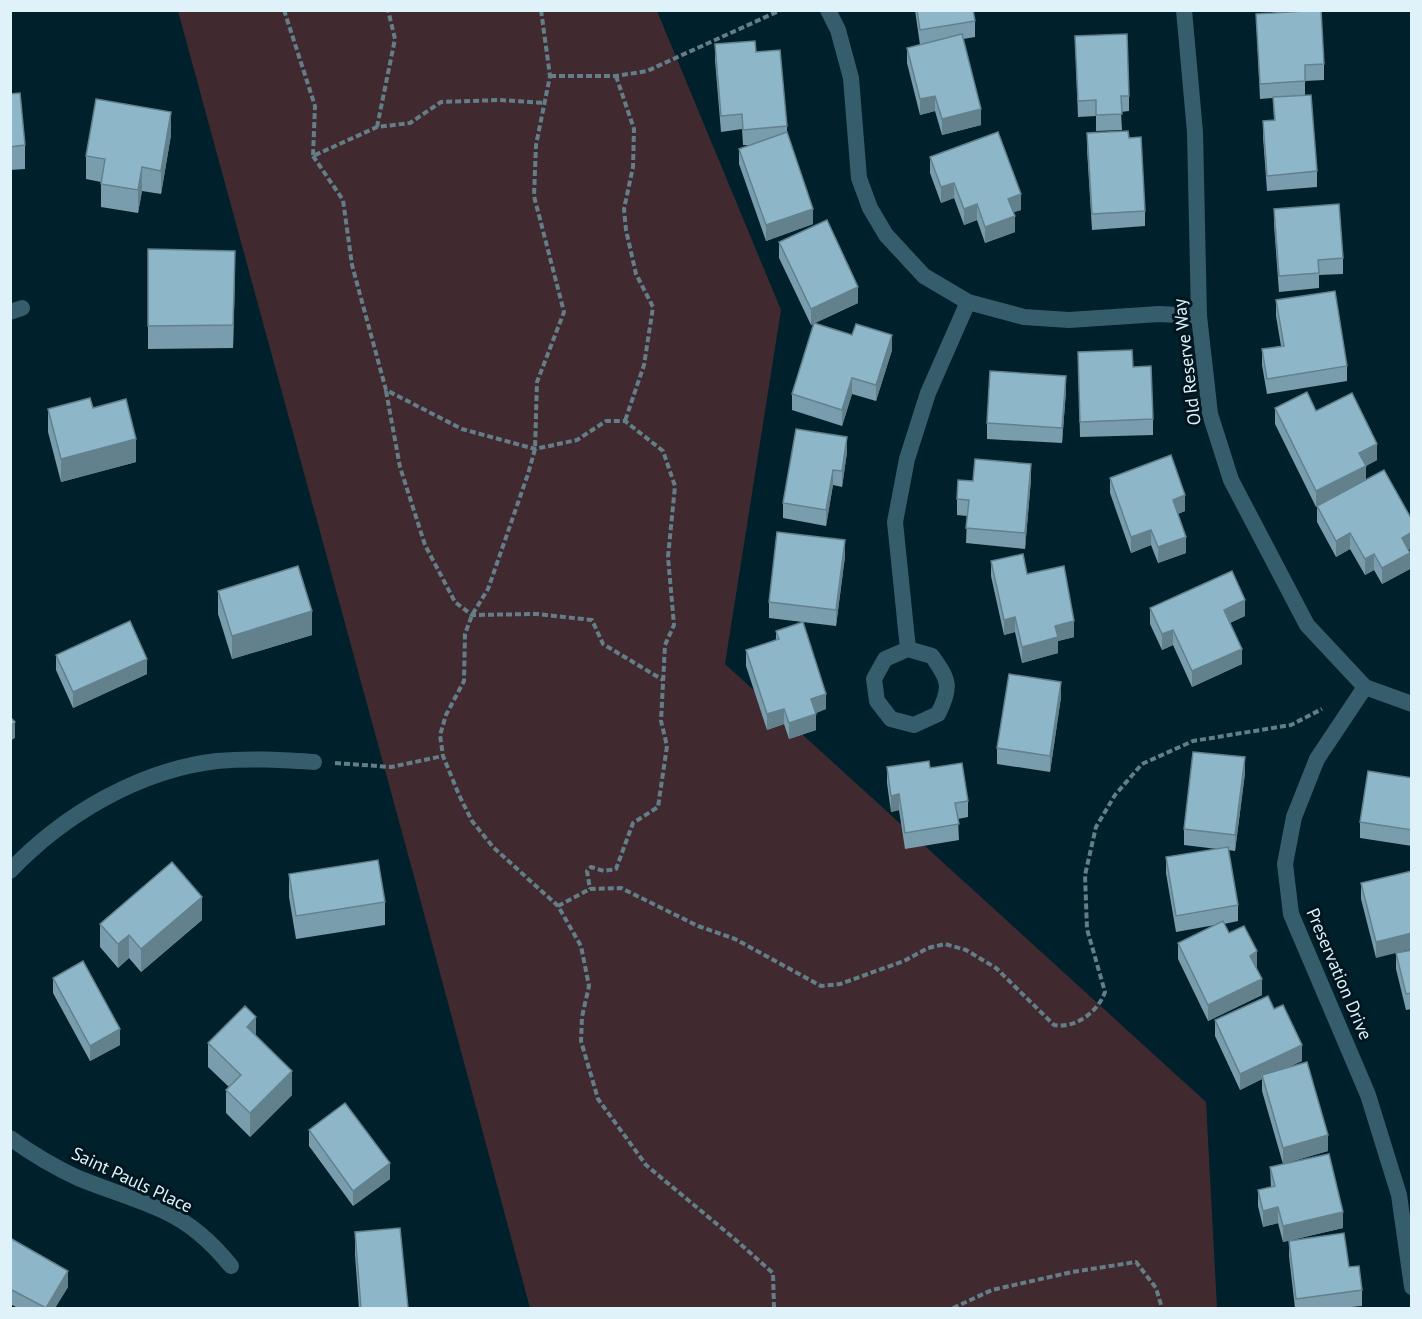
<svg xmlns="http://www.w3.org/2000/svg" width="1422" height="1319" font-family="'PT Sans',sans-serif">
<rect width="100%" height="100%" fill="#00202c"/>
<path fill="#402a2f" d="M178,11H657L781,310L725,664L1206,1102L1217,1308H530L415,880Z"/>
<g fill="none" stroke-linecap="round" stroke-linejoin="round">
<g stroke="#637e87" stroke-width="4" stroke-dasharray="6 3" stroke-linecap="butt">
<path d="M284,10L315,106L313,156L377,127L410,123L441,102L500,100L545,103"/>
<path d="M541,10L550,76L536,145L534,196L564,312L537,382L535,449L528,474L488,589L472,615L465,634L464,681L446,715L440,735L443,756L459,795L472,821L493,847L558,906L581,946L589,986L582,1017L581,1041L598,1099L646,1165L730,1235L773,1273L774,1308"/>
<path d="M550,76H616L647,71L781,10"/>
<path d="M616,76L634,129L633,167L624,209L626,230L636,274L653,307L644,365L625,421"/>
<path d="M377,127L395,39L388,10"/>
<path d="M313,156L343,200L352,265L386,390L462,429L535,449L577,440L606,421H625L663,451L675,486L668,557L674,625L665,645L661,721L667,746L658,807L633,823L616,869L604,871L591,867L587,871L590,889"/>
<path d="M386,391L400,467L425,545L455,602L472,615L537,614L592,620L603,644L663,680"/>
<path d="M335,763L391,767L443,756"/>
<path d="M558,906L590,889L621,888L698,926L735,939L821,986L840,984L904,961L928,948L945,944L966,950L996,968L1054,1025C1075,1029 1098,1012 1105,992L1087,929L1085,875L1096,827L1115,795L1142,764L1193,741L1291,725L1322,709"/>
<path d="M953,1308L992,1290L1072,1272L1136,1262L1156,1288L1162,1308"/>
</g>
<g stroke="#365d6c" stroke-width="16">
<path d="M828,10L838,30L851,78L859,178L870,208L886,235L924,276L968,302L1024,317L1069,320L1159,314L1199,316"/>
<path d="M1184,10L1195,132L1199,316L1210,414L1231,480L1307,625L1365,687L1412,704"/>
<path d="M10,312L22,308"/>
<path d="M908,649L932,656C949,680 952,687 938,714L914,725L891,719L877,701L874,679L885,659L908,649L895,522L907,459L928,393L968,302"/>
<path d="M1365,687L1317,759L1294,817L1285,864L1291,914L1368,1095L1399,1195L1412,1287"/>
<path d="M10,871C63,815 139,770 217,761C250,758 281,760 314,762"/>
<path d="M10,1138C31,1153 54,1167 78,1178C107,1190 139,1199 168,1213C193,1225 213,1244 231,1266"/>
</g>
</g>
<g fill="#799dad">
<path d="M915,10H973L975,21V37L963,39L981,125L942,135L935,111L920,115L907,63V48L920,45Z"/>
<path d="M1256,14L1324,64V80L1305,81V95L1317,171V187L1267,191L1263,137V121L1274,120L1273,98L1260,99Z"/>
<path d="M1075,36L1129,96V111L1121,112L1122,130L1096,131V116L1078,117Z"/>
<path d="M715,44L756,52L787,126V132L813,224L766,241L739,164V149L750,145H743L742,129L721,132L715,60Z"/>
<path d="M10,94L25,145V169L10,170Z"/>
<path d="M1087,133L1129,138L1145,211V226L1092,230L1087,149Z"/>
<path d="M171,135L161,194L142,191L138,213L101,207V182L86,179V156Z"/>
<path d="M930,157L1021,210L1014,212L1015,232L985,243L977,220L964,225L954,198L941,203L930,173Z"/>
<path d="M1274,209L1343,258V274L1319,275V288L1279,292L1274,225Z"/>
<path d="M779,242L858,303L815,323L892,350L876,401L852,394L842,426L792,410V394L814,324L811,325L779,258Z"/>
<path d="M148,249L235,274L233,348L148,349Z"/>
<path d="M1276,300L1347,366V381L1267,394L1262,365V349L1281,346L1276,316Z"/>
<path d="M1078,352L1133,367L1153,419V435L1080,437Z"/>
<path d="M1066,391L1062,443L987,439V423Z"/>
<path d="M93,408L136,462L61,482L48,432V409Z"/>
<path d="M1275,408L1316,411L1377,460L1366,466V479L1408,550L1410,569L1382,584L1374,570L1365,575L1350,549L1336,557L1317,522V506L1326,502L1316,507L1275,424Z"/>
<path d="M847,452L842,487L833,485L826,526L783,518V503Z"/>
<path d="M1110,478L1185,511L1178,514L1186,553L1158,563L1151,545L1131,553L1110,493Z"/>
<path d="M1031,479L1025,549L966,543L967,516L957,515V499L973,481Z"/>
<path d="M845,556L836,626L769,618V602Z"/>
<path d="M991,561L1027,574L1074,637L1058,641V653L1022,663L1015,632L1004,635L991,576Z"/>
<path d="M218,591L312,635L232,659L218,614Z"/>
<path d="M1150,608L1245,616L1230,623L1242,664L1192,687L1173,645L1162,650L1150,624Z"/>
<path d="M776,631L826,709L816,713V730L789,739L784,724L767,730L746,666V650L776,640Z"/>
<path d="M56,655L147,674L73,708L56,670Z"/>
<path d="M1061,697L1050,772L997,764V748Z"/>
<path d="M887,767L930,768L968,801V817L958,819L959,840L905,849L899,810L891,812L887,783Z"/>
<path d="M1245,773L1235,851L1228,850L1238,905V921L1224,924L1229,933L1257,967L1256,968L1262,995L1208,1021L1178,959V943L1215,925L1176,932L1166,873V857L1217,849L1184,845V829Z"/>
<path d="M1412,778V846L1360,838V822Z"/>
<path d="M1412,871L1376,958L1361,899V883Z"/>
<path d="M289,874L385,902V925L296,939L289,897Z"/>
<path d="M202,920L141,972L129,958L118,968L100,947V924Z"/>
<path d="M1412,950V1009L1406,1010L1396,969V953Z"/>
<path d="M53,978L120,1045L90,1061L53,993Z"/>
<path d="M1274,1009L1302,1061L1286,1068L1328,1151L1283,1164L1262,1091V1079L1240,1090L1215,1036V1020Z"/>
<path d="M256,1036L292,1095L250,1137L226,1113V1090L229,1087L208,1067V1043Z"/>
<path d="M309,1130L390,1179L353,1206L309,1146Z"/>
<path d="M1270,1167L1343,1228L1283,1242L1278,1223L1263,1227L1258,1206V1190L1271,1187Z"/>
<path d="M355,1232L408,1308H359L355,1255Z"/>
<path d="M10,1238L68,1287L55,1308H18L10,1304Z"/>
<path d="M1289,1241L1349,1267L1362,1290V1306L1341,1308H1295L1289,1256Z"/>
</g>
<g fill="#63808d">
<path d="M935,96V111L920,115V99Z"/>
<path d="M981,109V125L942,135V119Z"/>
<path d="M171,112V135L161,194V171Z"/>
<path d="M142,167V191L138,213V190Z"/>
<path d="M954,183V198L941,203V187Z"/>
<path d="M1021,194V210L1008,214V199Z"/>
<path d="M977,204V220L964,225V209Z"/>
<path d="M813,209V224L766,241V225Z"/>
<path d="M1015,216V232L985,243V227Z"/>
<path d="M235,251V274L233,348V325Z"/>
<path d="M858,287V303L811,325V309Z"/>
<path d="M892,335V350L876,401V385Z"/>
<path d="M1066,376V391L1062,443V428Z"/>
<path d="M852,378V394L842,426V410Z"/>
<path d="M847,437V452L842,487V471Z"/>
<path d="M136,439V462L61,482V459Z"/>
<path d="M1377,444V460L1359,469V453Z"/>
<path d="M1031,464V479L1025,549V533Z"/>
<path d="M1366,466V482L1316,507V491Z"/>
<path d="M833,470V485L826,526V510Z"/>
<path d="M1185,495V511L1173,515V500Z"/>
<path d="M1151,530V545L1131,553V537Z"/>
<path d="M1412,532V548L1402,553V538Z"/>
<path d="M1350,533V549L1336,557V541Z"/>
<path d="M1186,537V553L1158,563V547Z"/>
<path d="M845,540V556L836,626V610Z"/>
<path d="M1410,553V569L1382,584V568Z"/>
<path d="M1374,554V570L1365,575V559Z"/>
<path d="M1245,600V616L1224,625V610Z"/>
<path d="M312,611V635L232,659V636Z"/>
<path d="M1015,617V632L1004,635V620Z"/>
<path d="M1074,621V637L1058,641V653L1022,663V647L1055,626Z"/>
<path d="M1173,630V645L1162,650V634Z"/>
<path d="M1242,649V664L1192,687V671Z"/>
<path d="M147,659V674L73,708V692Z"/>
<path d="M1061,682V697L1050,772V756Z"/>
<path d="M826,694V709L811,715V699Z"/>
<path d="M784,709V724L767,730V714Z"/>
<path d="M816,714V730L789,739V723Z"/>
<path d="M15,722V738L10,741V726Z"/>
<path d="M1245,757V773L1235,851V835Z"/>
<path d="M899,794V810L891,812V796Z"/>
<path d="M202,897V920L141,972V949Z"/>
<path d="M1412,933V949L1376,958V942Z"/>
<path d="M129,935V958L118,968V944Z"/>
<path d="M1257,951V967L1250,972V956Z"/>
<path d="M1262,979V995L1208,1021V1005Z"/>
<path d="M256,1017V1040L247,1027Z"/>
<path d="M120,1029V1045L90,1061V1046Z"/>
<path d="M1302,1045V1061L1263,1079L1262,1075V1079L1240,1090V1074Z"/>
<path d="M292,1071V1095L250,1137V1113Z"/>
<path d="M1328,1135V1151L1283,1164V1148Z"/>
<path d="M390,1163V1179L353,1206V1191Z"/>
<path d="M1278,1207V1223L1263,1227V1211Z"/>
<path d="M1343,1212V1228L1283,1242V1226Z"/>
<path d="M68,1271V1287L55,1308H46Z"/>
</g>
<g fill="#8db7c9" stroke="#63808d" stroke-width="1.5">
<path d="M917,10H973L975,21L920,30Z"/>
<path d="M1321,10L1324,64L1305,65V81L1260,84L1256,14Z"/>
<path d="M962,34L981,109L942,119L935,96L920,99L907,48Z"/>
<path d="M1127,34L1129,96H1121L1122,114L1096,115V100L1078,101L1075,36Z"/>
<path d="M755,41L756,52L780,50L787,126L743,130L742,114L721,116L715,44Z"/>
<path d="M20,93L25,145L10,147V94Z"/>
<path d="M1311,95L1317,171L1267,176L1263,121L1275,120L1273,97Z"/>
<path d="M96,99L171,112L161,171L142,167L138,190L101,184L105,159L86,156Z"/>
<path d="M1128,131L1129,138L1141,137L1145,211L1092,214L1087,133Z"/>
<path d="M787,132L813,209L766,225L739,149Z"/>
<path d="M998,132L1021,194L1008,199L1015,216L985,227L977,204L964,209L954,183L941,187L930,157Z"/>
<path d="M1339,204L1343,258L1318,260L1319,273L1279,276L1274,209Z"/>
<path d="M827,220L858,287L811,309L779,242Z"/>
<path d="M148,249L235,251L233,325L148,326Z"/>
<path d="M1335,291L1347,366L1267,379L1262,349L1284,346L1276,300Z"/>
<path d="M814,323L852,335L856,324L892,335L876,385L852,378L842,410L792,394Z"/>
<path d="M1132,350L1133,367L1151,366L1153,419L1080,422L1078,352Z"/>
<path d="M990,371L1066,376L1062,428L987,423Z"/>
<path d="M1307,392L1316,411L1352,393L1377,444L1359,453L1366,466L1316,491L1275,408Z"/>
<path d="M90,398L93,408L126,399L136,439L61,459L48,409Z"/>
<path d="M796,429L847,437L842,471L833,470L826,510L783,503Z"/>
<path d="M1171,455L1185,495L1173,500L1186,537L1158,547L1151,530L1131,537L1110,478Z"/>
<path d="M975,459L1031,464L1025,533L966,528L969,500L957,499L958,480L973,481Z"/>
<path d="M1384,470L1412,520V532L1402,538L1410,553L1382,568L1374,554L1365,559L1350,533L1336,541L1317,506Z"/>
<path d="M777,532L845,540L836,610L769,602Z"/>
<path d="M1023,554L1027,574L1064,566L1074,621L1055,626L1058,637L1022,647L1015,617L1004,620L991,561Z"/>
<path d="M298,566L312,611L232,636L218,591Z"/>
<path d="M1232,571L1245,600L1224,610L1242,649L1192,671L1173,630L1162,634L1150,608Z"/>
<path d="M130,621L147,659L73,692L56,655Z"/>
<path d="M803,622L826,694L811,699L816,714L789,723L784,709L767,714L746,650L779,639L776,631Z"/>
<path d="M1009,674L1061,682L1050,756L997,748Z"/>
<path d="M10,717L15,722L10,726Z"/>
<path d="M1193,752L1245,757L1235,835L1184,829Z"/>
<path d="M929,761L930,768L962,763L968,801L955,803L959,824L905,833L899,794L891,796L887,767Z"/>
<path d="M1368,771L1412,778V830L1360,822Z"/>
<path d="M1228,847L1238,905L1176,916L1166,857Z"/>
<path d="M378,860L385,902L296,916L289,874Z"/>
<path d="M172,862L202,897L141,949L129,935L118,944L100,924Z"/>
<path d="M1412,871V933L1376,942L1361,883Z"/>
<path d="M1223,921L1229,933L1244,926L1257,951L1250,956L1262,979L1208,1005L1178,943Z"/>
<path d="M1412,950V993L1406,994L1396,953Z"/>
<path d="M83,961L120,1029L90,1046L53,978Z"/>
<path d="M1268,996L1274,1009L1283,1005L1302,1045L1240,1074L1215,1020Z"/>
<path d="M245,1006L256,1017L247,1027L292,1071L250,1113L226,1090L241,1075L208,1043Z"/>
<path d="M1307,1062L1328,1135L1283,1148L1262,1075Z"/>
<path d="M345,1103L390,1163L353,1191L309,1130Z"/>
<path d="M1329,1154L1343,1212L1283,1226L1278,1207L1263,1211L1258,1190L1275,1186L1270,1167Z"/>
<path d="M400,1228L408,1308H361L355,1232Z"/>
<path d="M1344,1233L1349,1267L1359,1266L1362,1290L1296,1299L1289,1241Z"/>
<path d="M10,1238L68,1271L46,1308L10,1289Z"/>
</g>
<g text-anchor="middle" stroke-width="6" stroke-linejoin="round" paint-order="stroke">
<g font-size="18" fill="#dff2f9" stroke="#00161f">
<text transform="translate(1187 362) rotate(-97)" y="6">Old Reserve Way</text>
<text transform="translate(1339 974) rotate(67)" y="6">Preservation Drive</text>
<text transform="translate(132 1180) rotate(25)" y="6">Saint Pauls Place</text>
</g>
</g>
<rect width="1422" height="1319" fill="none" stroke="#dff2f9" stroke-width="24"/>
</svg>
